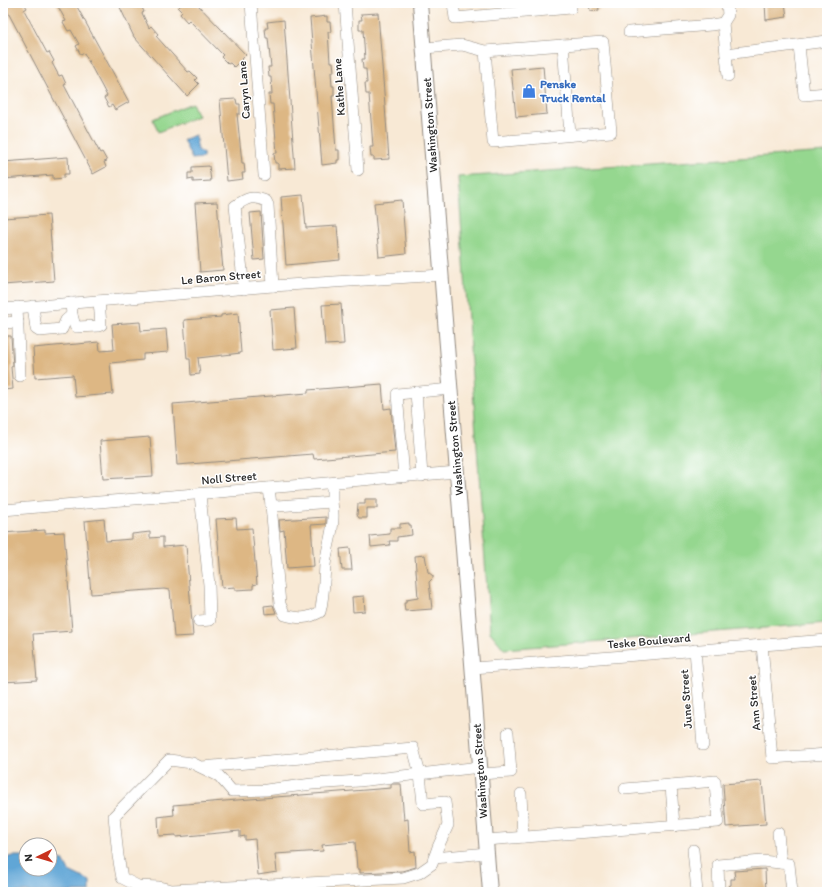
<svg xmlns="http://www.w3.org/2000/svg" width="830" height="895" font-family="Itim,sans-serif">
<rect width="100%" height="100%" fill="#fff"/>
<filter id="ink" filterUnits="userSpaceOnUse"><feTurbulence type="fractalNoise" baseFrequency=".025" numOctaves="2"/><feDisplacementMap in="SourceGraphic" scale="8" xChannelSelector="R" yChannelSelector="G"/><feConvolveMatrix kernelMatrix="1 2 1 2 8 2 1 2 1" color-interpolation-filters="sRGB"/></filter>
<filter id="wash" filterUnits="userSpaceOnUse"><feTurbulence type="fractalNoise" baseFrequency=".012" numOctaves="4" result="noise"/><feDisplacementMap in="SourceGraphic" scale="16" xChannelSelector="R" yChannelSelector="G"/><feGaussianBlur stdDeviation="0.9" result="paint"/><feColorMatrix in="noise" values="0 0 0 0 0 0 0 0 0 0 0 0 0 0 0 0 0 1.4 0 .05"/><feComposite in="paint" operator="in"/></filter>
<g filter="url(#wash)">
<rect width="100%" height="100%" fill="#f8e9d5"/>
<g fill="#95d78f" stroke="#60815d">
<path d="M192,103L198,116L158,132L153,119Z"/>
<path d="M827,152V623L504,649L490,632L458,177Z"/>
</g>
<g fill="#61a6d6" stroke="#466880">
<path d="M195,135L198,150L203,153V158L192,159L183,140Z"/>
<path d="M12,856H26V869H50V857L63,860L69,871L90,881V892H3V859Z"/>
</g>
<g id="blocks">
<g fill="#ddb784">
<path d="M3,3H24L27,8L24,10L47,53L49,52L54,61L52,63L59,76L62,75L66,84L64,85L100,153L102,152L107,161L104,162L106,167L93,174Z"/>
<path d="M56,3H75L129,102L115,110L112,105L109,107L104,98L107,96L84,53L81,55L76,46L79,44L71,30L68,31L63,22L66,21Z"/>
<path d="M118,3H140L144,12L142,13L149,28L151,26L158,34L156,36L188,72L190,71L197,78L195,80L199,84L187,96L134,37Z"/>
<path d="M183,3H196L246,55L234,67L230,63L228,64L221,57L223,55L189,20L187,22L180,14L182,12L178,8Z"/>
<path d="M589,3H598L599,10L590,11Z"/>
<path d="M765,3H785L787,17L766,20Z"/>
<path d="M378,13L389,159L374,160V157H371L370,147H373L369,94H366L365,83H367L366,69H363L362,59H365L363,30H359V20H362L361,14Z"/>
<path d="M327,16V22H330L331,32H328L330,62H333L334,72H331L332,86H334V96H332L336,150H339V160H337V163L322,165L310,18Z"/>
<path d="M284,20L295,168L278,169V163H275L274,153H277L273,104H270L269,94H272L271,77H269L268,67H271L268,38H266L265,28H268L267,22Z"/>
<path d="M543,66L547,114L516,117L511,69Z"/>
<path d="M236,99L237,104H240V114H237L242,163H244L245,173H242L243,179L227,181L220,100Z"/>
<path d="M68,157L69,174H64V178L53,179V175L3,179V162Z"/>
<path d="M209,166L211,181L193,182V179L188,180V173H192V167Z"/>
<path d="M303,195L306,228L337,226L340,260L286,265L281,197Z"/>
<path d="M402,200L406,254L379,257L374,203Z"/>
<path d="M217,202L223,270L200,272L195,203Z"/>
<path d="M261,212L264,259L254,260L250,213Z"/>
<path d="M49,215L54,281L3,285V218Z"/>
<path d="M341,304L344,344L325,345L322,305Z"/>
<path d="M294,308L297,348L273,350L270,310Z"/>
<path d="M238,313L241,353L198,358L200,374L191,375L190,359H187L184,320L221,317V315Z"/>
<path d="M140,322L141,331L166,329L168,352L143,354V360L110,363L113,394L75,397L73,375L35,378L33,348L99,342L100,351L114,350L112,324Z"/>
<path d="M3,336H11L13,366L11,367L13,389L3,390Z"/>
<path d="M382,384L384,409L391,408L395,452L314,459L313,454L177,465L173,404L308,393V390Z"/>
<path d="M150,437L153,476L103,479L100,441Z"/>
<path d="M365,499H377V508H367V518H359L357,515L358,504H365Z"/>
<path d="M326,517V524L311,525L314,566L287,568L284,530L280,531L279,520Z"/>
<path d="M236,518L237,529L252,528L257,584L253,585V589L235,590V587L222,588L216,519Z"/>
<path d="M104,519L106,541L132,539V534L150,532V538L163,537V547L186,545L193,636L174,637L170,590L164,589L91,594L85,521Z"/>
<path d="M409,523V525H411L412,535L397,537V541H389L390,545L371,547L370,536L390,534V528H400V524Z"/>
<path d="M45,530V533L64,532L72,631L33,634L37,680L3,682V533Z"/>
<path d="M350,548L352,570H342L340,549Z"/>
<path d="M425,555L428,572L433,576V578L429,582L432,609L405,611L404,603H406V600L418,598L415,556Z"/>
<path d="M364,596L365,611L353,612L352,597Z"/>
<path d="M273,605L276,613L265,614L264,606Z"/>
<path d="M762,781L766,824L726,827L723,784Z"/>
<path d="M391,784H401L404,820L408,819L410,852L415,851L416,867L402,871L360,873V869H357L355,842L322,845L323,851L275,854L277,872L258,875L255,839L245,840V836L240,837V831L176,837V835L159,836L158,817L174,815L173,805L391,788Z"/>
<path d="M765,869L766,892H728V886L731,885V879H735L734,871Z"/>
</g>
</g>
</g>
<g filter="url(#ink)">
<use href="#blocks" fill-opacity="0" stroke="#928a80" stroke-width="1"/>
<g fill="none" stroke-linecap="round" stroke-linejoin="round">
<defs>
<g id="minor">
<path d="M251,3L264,175"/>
<path d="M345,3L358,170"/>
<path d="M453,3L455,18L571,8V3"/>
<path d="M723,23L728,76"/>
<path d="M723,23L728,15L727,3"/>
<path d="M629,32L711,25L723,23"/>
<path d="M563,45L570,135"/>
<path d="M799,45L804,95L827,93"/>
<path d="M424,48L462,45L485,51L603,42L611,132L493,142L485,51"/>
<path d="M726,54L827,41"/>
<path d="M244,289L235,206C247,198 252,195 266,201L268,205L273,286"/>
<path d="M71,303L72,315L75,326L77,327L98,326L101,325L99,301"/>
<path d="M33,306L36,329L39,331L62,329L66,320L72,315"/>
<path d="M17,307L20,376"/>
<path d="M3,309L273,286L441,275"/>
<path d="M3,323L18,322"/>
<path d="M416,392L422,476"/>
<path d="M404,477L397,394L451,389"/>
<path d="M269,488L271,505L277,506L332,502V483"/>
<path d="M271,505L280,604L285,615C299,619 307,619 320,612C324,596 324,581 325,565C328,541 336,527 332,502"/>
<path d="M3,510L457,472"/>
<path d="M199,621L210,620L209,585L200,494"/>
<path d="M762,645L772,758L827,754"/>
<path d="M695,650L703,745"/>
<path d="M473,668L827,640"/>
<path d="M202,767L413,748L420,774L423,804L445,802L448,825L438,847L432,864L419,873L403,878L172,890L159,887L138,886L122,878L118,856L114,816L169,760L192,763L219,776L232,791L266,790L312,784L359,781L480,767"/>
<path d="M480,774L511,772L508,733"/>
<path d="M671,785L674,826"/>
<path d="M521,794L523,837"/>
<path d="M778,833L781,863"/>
<path d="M486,840L718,822L715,781L625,789"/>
<path d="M693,850L697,892"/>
<path d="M434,858L487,853"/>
<path d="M719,892L718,865L762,861L789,864L792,892"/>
</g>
<path id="major" d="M420,3L490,892"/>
</defs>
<use href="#minor" stroke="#928a80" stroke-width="12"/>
<use href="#major" stroke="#928a80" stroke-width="16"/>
<use href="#minor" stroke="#fff" stroke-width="11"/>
<use href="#major" stroke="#fff" stroke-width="14"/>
</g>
</g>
<defs>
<symbol id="shop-bare" viewBox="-9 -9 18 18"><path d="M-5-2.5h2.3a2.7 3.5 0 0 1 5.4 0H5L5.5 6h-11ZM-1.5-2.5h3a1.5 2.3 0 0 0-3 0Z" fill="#3f7fe0" stroke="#fff" stroke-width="2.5" paint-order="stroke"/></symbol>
</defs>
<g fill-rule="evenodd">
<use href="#shop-bare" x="519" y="81" width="20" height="20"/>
</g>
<g text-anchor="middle" stroke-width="3" stroke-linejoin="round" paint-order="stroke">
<g font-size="12" font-weight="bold" fill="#366cbe" stroke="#fff" text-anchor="start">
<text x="540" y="88">Penske<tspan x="540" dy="14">Truck Rental</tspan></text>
</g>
<g font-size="12" fill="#2b2b2b" stroke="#fff">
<text transform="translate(339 87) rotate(-94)" y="4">Kathe Lane</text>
<text transform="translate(244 90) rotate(-94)" y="4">Caryn Lane</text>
<text transform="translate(430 125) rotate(-94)" y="4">Washington Street</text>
<text transform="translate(221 277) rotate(-5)" y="4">Le Baron Street</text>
<text transform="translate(455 448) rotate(-95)" y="4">Washington Street</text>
<text transform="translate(229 478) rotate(-5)" y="4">Noll Street</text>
<text transform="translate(649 641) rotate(-5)" y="4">Teske Boulevard</text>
<text transform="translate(686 699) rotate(-94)" y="4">June Street</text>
<text transform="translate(754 703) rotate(-95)" y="4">Ann Street</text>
<text transform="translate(480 771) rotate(-94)" y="4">Washington Street</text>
</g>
</g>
<rect width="830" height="895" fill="none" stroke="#fff" stroke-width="16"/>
<g transform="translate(38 857) rotate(265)"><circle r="19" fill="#ffffff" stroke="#aaaaaa"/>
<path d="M0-3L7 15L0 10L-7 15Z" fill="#c8321e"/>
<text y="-6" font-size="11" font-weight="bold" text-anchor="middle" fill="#2b2b2b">N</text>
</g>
</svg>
